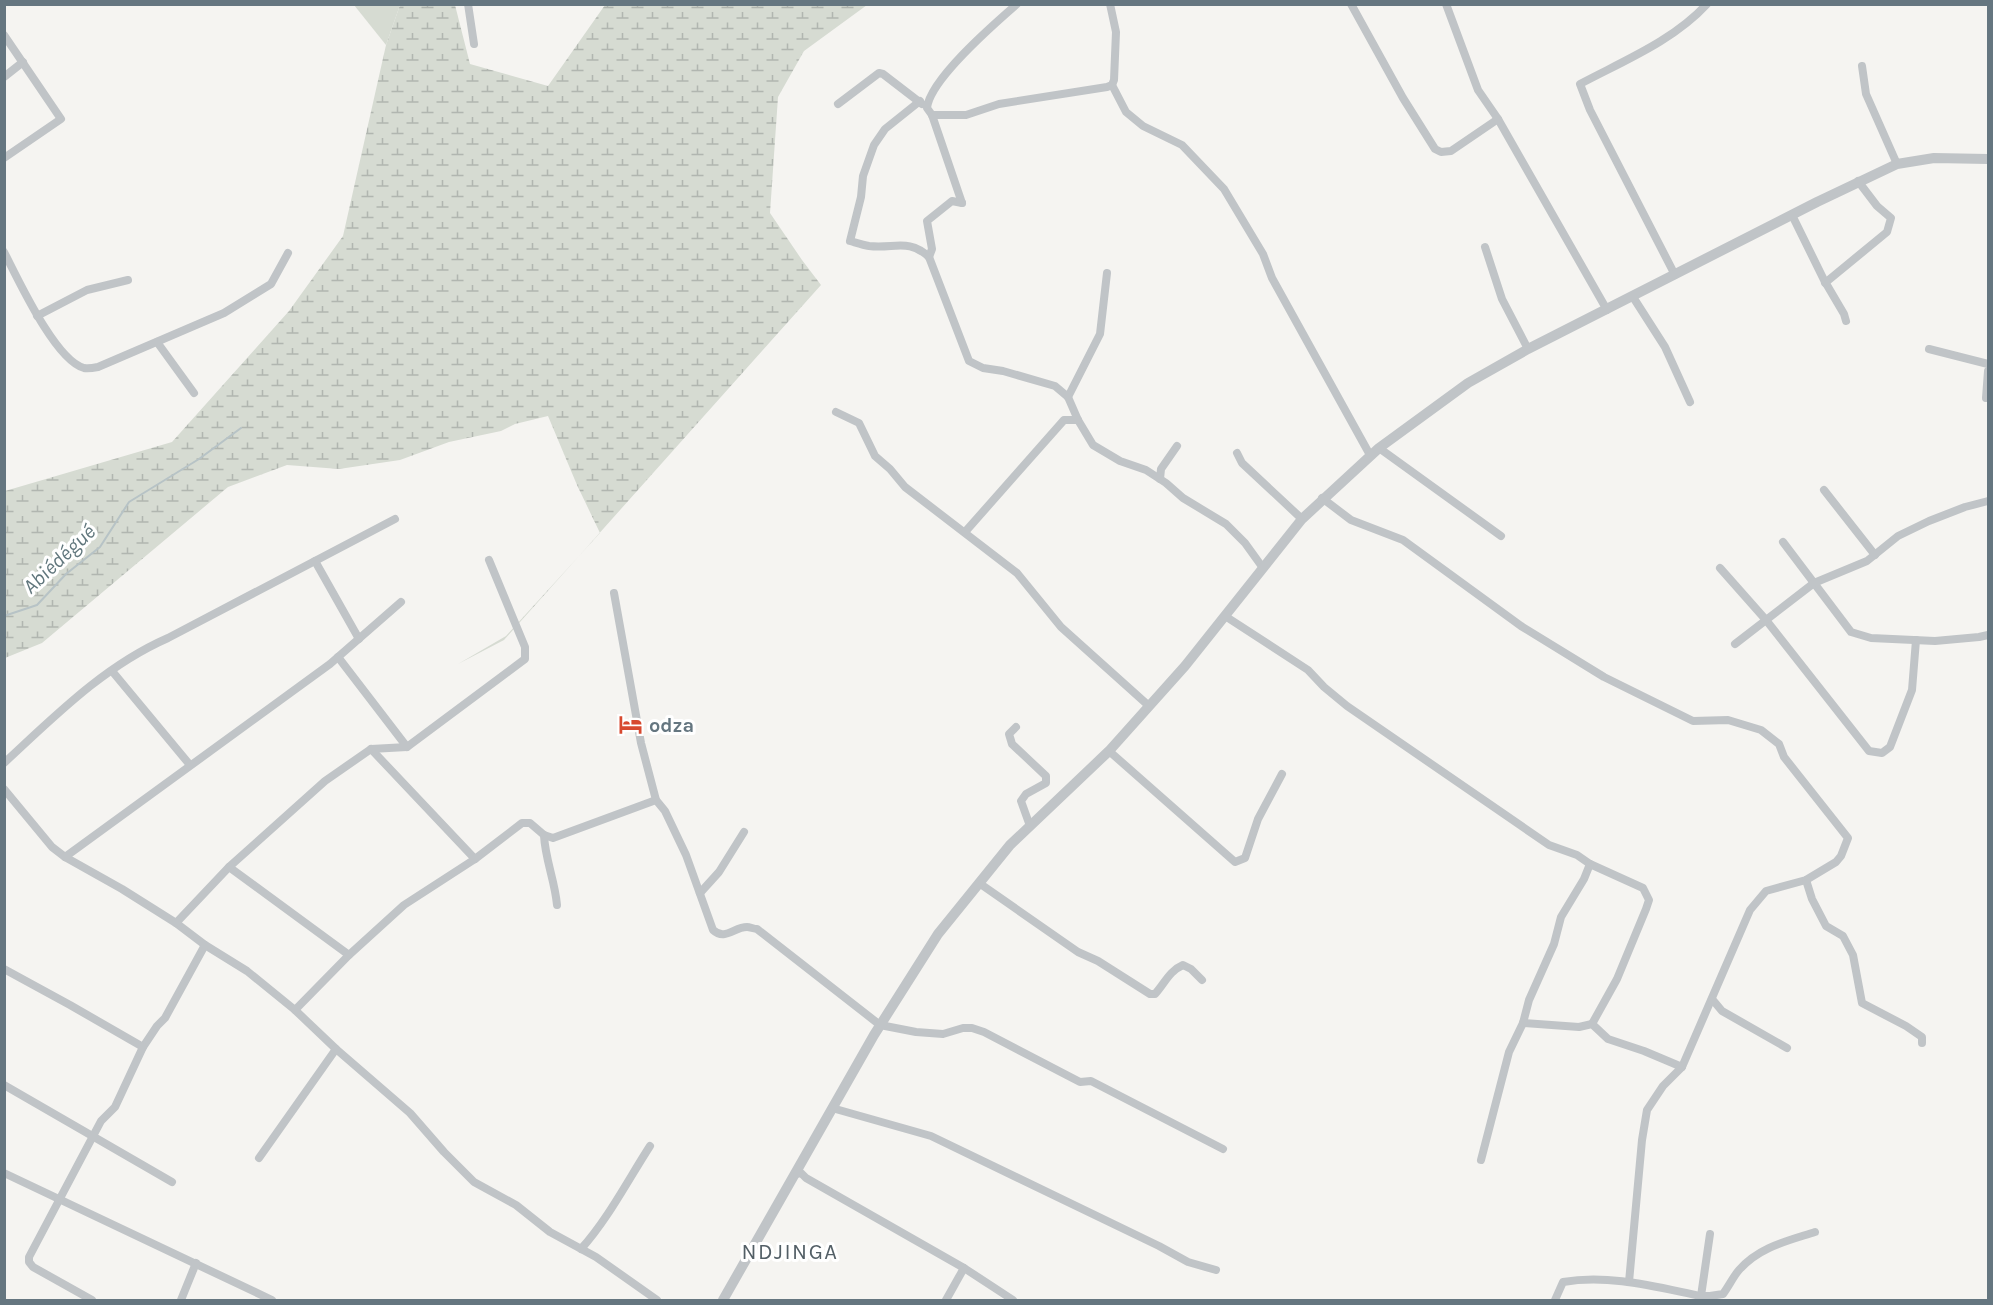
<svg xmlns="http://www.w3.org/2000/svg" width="1993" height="1305" font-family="Karla,sans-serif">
<defs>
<pattern id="wetland-marsh" width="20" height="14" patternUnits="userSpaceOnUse" patternTransform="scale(1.5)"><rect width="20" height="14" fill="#d6dbd2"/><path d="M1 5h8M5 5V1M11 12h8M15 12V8" fill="none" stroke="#b1b6b0"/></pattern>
</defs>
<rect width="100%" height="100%" fill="#f5f4f1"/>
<path fill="#d6dbd2" d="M354,5H400L386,45Z"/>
<path fill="url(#wetland-marsh)" d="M400,5H455L470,64L548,86L605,5H867L804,51L778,97L770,213L802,260L821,285L504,640L458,664L506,636L600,533L577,485L548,416L515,424L501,431L449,442L400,460L339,469L287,465L228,487L42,643L5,658V491L172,442L289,311L343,236L386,45Z"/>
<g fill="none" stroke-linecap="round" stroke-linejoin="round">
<path stroke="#b7c3c6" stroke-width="2" d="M4,616L37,605L66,574L100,547L129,502L199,459L241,428"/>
<g stroke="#c0c4c7" stroke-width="8">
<path d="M468,4L474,44"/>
<path d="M1351,4L1403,98L1435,149L1441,152L1451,151L1498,119"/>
<path d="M1446,4L1478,90L1498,119L1607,310"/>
<path d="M4,35L61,119L4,158"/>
<path d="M1862,66L1866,94L1897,164"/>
<path d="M4,77L23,62"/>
<path d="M1112,85L1126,112L1143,126L1182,145L1224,189L1263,254L1272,278L1370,455"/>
<path d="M920,101L885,129L874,145L863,176L861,197L850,241C857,243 863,245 869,246C894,249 909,238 929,257"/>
<path d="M838,104L879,73L883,74L922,104"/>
<path d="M932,115H966L999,104L1107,87L1112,85L1114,80L1116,32L1110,4"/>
<path d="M962,203L952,201L927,221L932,249L929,257L969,361L983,368L1003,371L1055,386L1068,397L1078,420L1093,445L1120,461L1146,470L1166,483L1183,498L1226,524L1245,543L1263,568"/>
<path d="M962,203L932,115L927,108C930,79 994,24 1017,4"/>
<path d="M1792,215L1824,280L1844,314L1846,321"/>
<path d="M1485,247L1502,299L1528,349"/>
<path d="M4,252C18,279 55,360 84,368C88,369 93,368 98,367L224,313L271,284L288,253"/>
<path d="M1675,275L1590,110L1580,84C1623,61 1673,41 1707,4"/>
<path d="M1825,283L1887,232L1891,218L1877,206L1858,181"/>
<path d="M1633,297L1665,347L1690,402"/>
<path d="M37,316L87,290L128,280"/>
<path d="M157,342L194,393"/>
<path d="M1929,349L1988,364"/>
<path d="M1068,397L1100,334L1107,273"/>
<path d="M1986,398L1988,371"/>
<path d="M836,412L859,423L875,456L890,469L905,487L1017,573L1061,627L1149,706"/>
<path d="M1379,448L1501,536"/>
<path d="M1237,453L1242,463L1302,519"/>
<path d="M1160,479L1161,469L1177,446"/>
<path d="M1824,490L1875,555"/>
<path d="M1322,498L1351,520L1403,540L1521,626L1604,677L1693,721L1728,720L1761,730L1779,744L1784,757L1848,838L1841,856L1836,862L1806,880L1766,891L1750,910L1682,1067L1663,1086L1647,1110L1642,1140L1629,1282"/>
<path d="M965,532L1064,420H1078"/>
<path d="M1783,542L1851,632L1871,638L1935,641L1979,637L1988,635"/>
<path d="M315,561L359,639"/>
<path d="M1720,568L1766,620L1869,751L1882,753L1890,747L1912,690L1916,640"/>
<path d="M614,593L641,743L656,800L665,811L686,855L713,930C725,941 734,927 747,927C750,927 754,929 757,929L880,1025L916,1032L943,1034L963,1028H972L984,1032L1080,1082L1091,1081L1223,1149"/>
<path d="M1225,616L1308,670L1324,687L1347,706L1549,845L1577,855L1590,864L1643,888L1649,900L1646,909L1617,979L1592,1024"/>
<path d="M1735,644L1814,583L1867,561L1898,536L1929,521L1965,507L1988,501"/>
<path d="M338,657L407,747"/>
<path d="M112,671L190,765"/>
<path d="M1016,727L1009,734L1012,744L1046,776V783L1026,794L1021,801L1030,826"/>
<path d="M371,749L475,859"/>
<path d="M1109,751L1235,862L1245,858L1258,819L1282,774"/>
<path d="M4,763C55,716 104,666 168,638L395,519"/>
<path d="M4,789L52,847L65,857L122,889L176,923L205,945L247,971L295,1010L336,1049L410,1113L444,1152L474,1182L516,1205L550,1232L596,1257L657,1300"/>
<path d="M544,835C545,859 555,881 557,905"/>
<path d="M65,857L330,664L401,602"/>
<path d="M229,867L349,955"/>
<path d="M1806,880L1812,899L1826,926L1843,936L1853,955L1862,1003L1906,1026L1922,1037V1043"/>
<path d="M979,883L1078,952L1098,961L1150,994H1155C1165,983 1169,971 1183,965L1191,969L1202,980"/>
<path d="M700,893L719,872L744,832"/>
<path d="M176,923L229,867L325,781L371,749L407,747L525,659V647L489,560"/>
<path d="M4,969L70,1005L143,1047L157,1026L165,1018L205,945"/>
<path d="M1712,999L1722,1011L1787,1048"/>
<path d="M295,1010L349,955L404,905L475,859L522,823H530L544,835L553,838L656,800"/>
<path d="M1523,1023L1579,1027L1592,1024L1608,1039L1644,1051L1682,1067"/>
<path d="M4,1085L172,1182"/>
<path d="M832,1108L931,1136L1159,1246L1188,1262L1216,1270"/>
<path d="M259,1158L336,1049"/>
<path d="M1481,1160L1509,1052L1523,1023L1529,1000L1554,944L1561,917L1584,879L1590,864"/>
<path d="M4,1173L272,1300"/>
<path d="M795,1174L801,1173L806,1178L964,1268L1013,1300"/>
<path d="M581,1249C608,1219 628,1180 650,1146"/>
<path d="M1701,1296L1710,1234"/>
<path d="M92,1300L33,1267L29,1262V1257L101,1121L115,1107L143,1047"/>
<path d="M181,1300L196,1263"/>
<path d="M946,1300L964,1268"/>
<path d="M1555,1300L1563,1282C1609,1274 1656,1287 1701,1296H1710L1723,1294C1729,1286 1733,1277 1739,1270C1759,1247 1787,1241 1815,1232"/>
</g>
<path stroke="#c0c4c7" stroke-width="10" d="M723,1300L874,1035L938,934L1010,845L1109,751L1185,666L1302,519L1379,448L1468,383L1528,349L1817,202L1897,164L1934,158L1988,159"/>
</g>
<defs>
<symbol id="hotel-bare" viewBox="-9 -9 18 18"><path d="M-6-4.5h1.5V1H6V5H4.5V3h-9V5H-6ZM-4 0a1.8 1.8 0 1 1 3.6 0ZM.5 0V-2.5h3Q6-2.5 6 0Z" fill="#d7492f" stroke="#fff" stroke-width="2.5" paint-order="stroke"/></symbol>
</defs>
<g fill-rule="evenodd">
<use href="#hotel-bare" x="614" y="708" width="33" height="33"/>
</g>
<g text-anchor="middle" stroke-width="6" stroke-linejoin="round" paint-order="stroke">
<g font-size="20" font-weight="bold" fill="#657680" stroke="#fff" text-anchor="start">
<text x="649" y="732">odza</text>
</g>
<g font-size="21" font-style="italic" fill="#61777d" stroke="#fff">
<text transform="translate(59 559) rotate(-43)" y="7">Abiédégué</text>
</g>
<g font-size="22" letter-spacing="1.5" fill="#535f66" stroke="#fff">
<text x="790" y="1259">NDJINGA</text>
</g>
</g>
<rect width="1993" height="1305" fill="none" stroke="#657680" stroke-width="12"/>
</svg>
